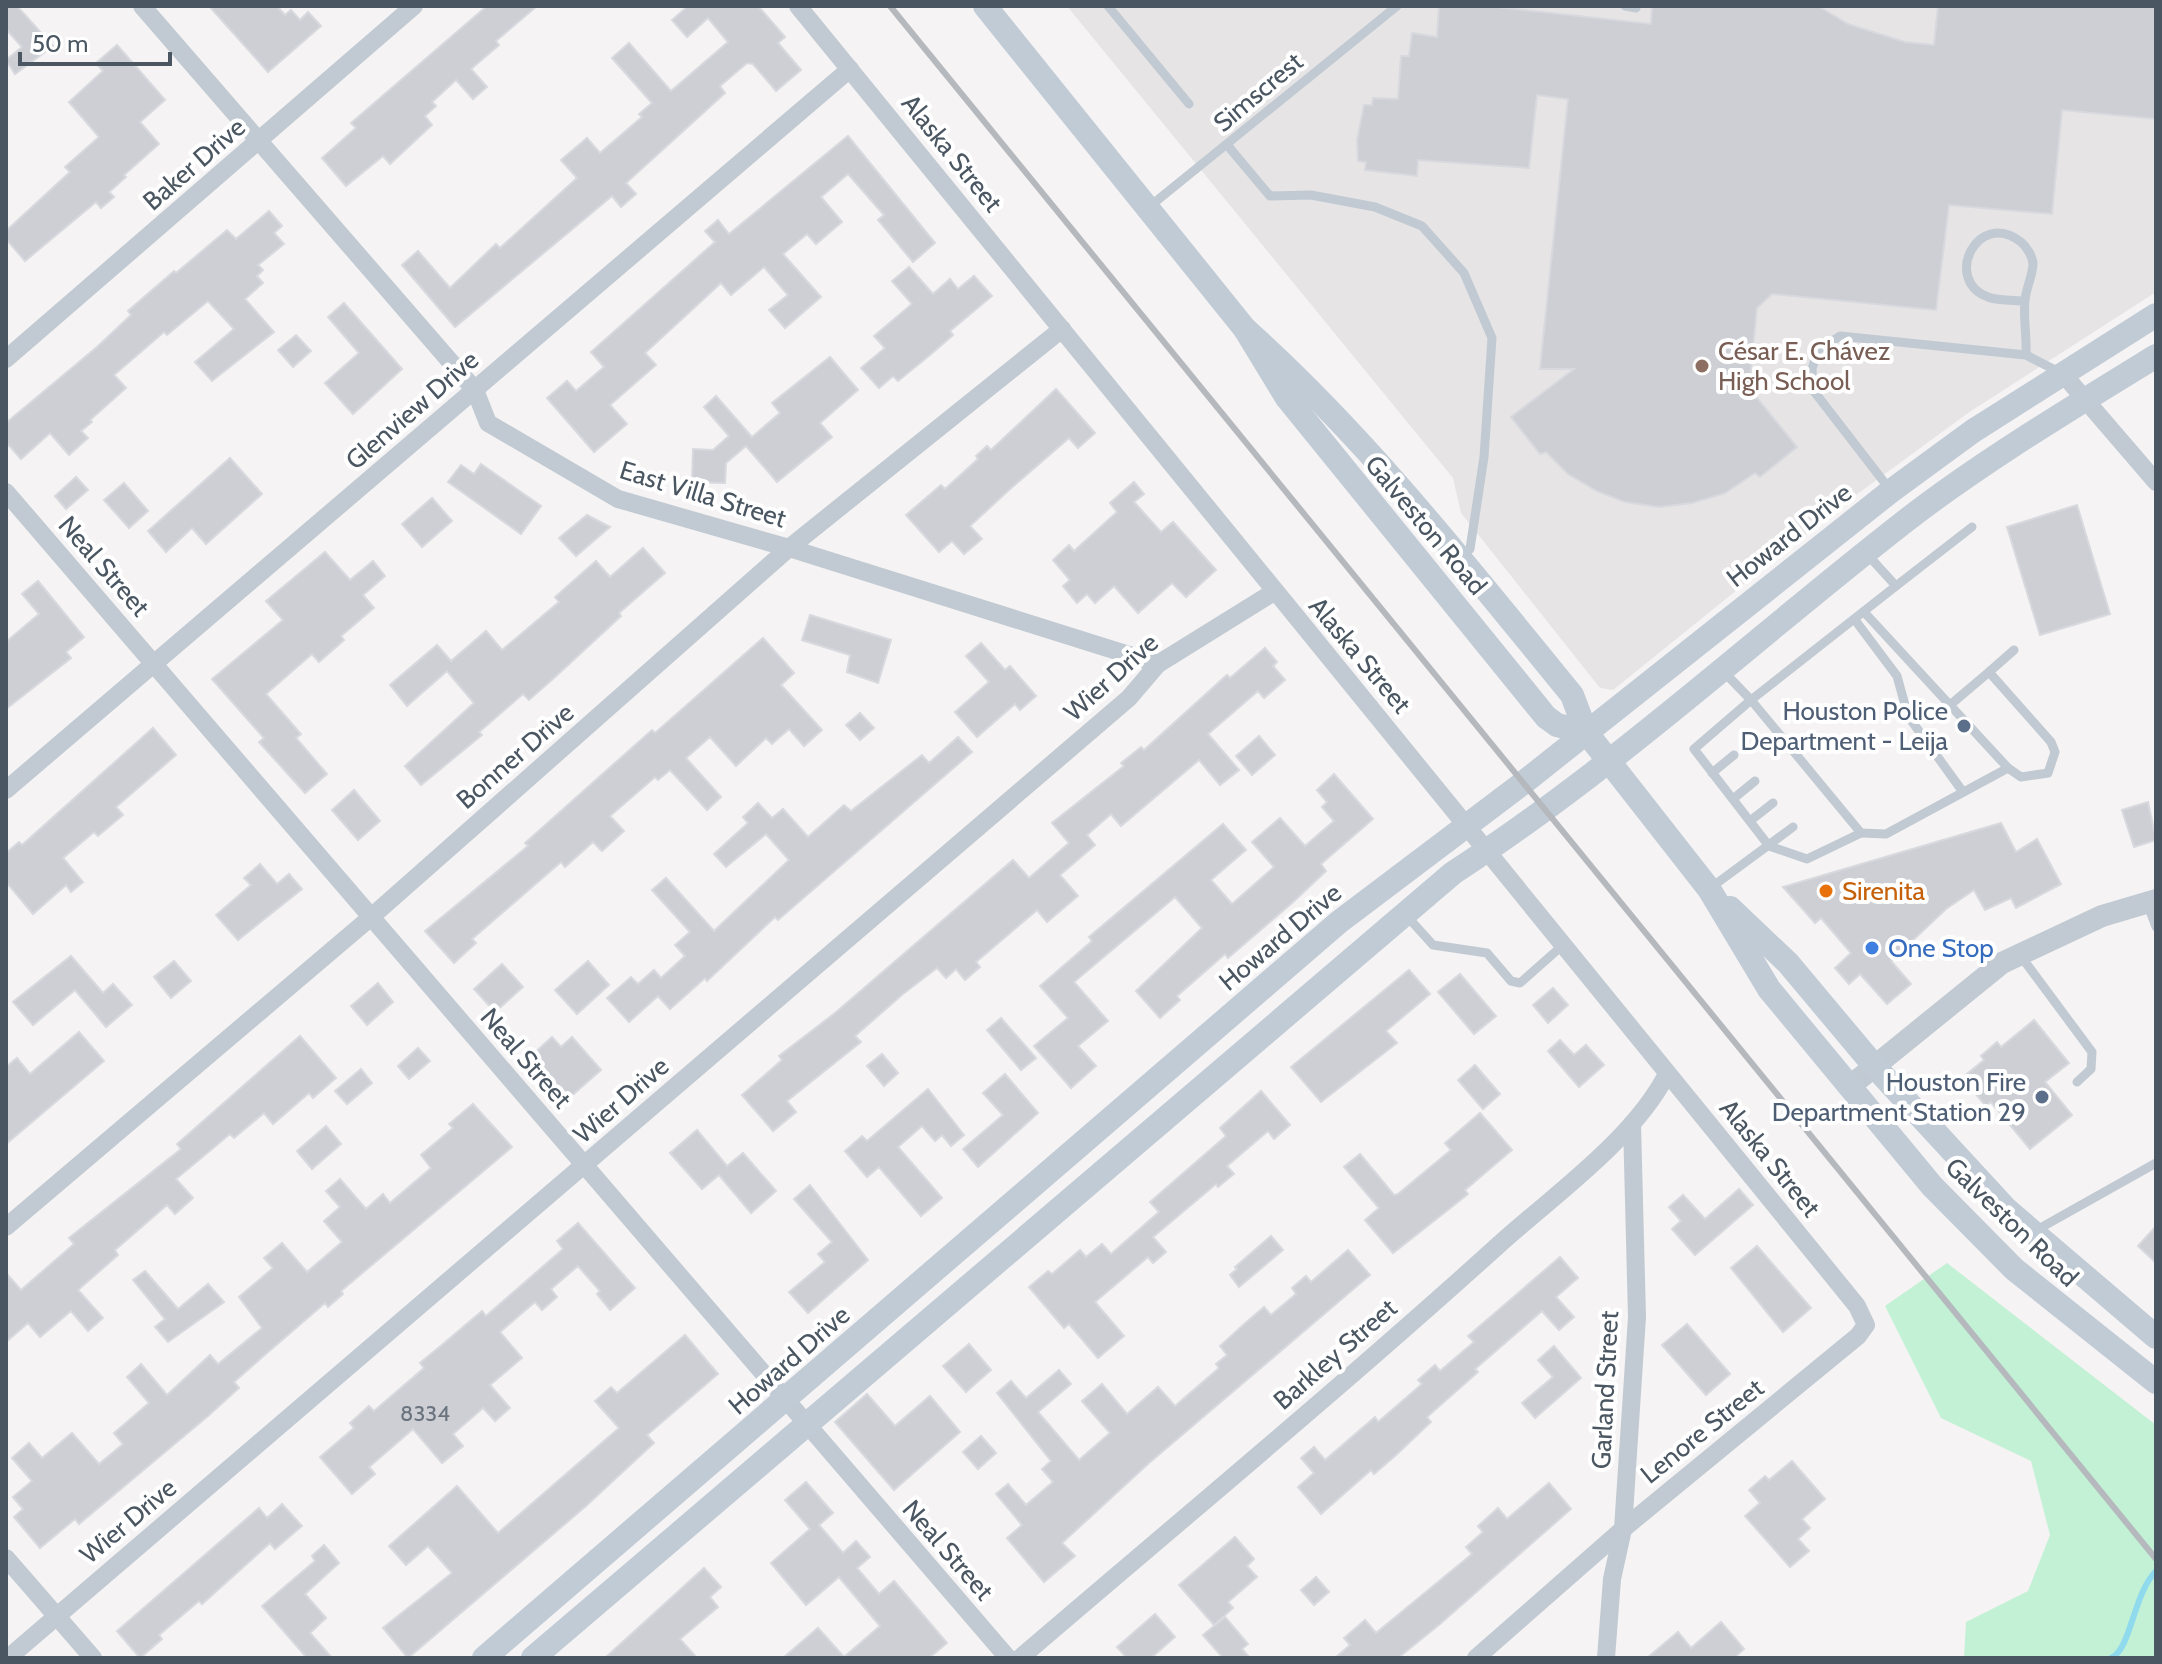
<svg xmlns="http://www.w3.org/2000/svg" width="2162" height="1664" font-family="Cabin,sans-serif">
<rect width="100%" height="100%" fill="#f5f3f3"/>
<path fill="#e6e4e5" d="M1067,6H2156V292L1968,413L1841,506L1613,690L1600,688L1461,513L1453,478Z"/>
<path fill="#c3f1d5" d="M1947,1263L2156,1425V1658H1964L1966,1622L2028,1591L2050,1535L2031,1461L1941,1418L1885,1306Z"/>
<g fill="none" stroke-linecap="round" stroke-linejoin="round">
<path stroke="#90daee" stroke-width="6" d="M2111,1658C2131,1650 2133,1594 2156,1571"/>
</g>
<g fill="#cdcfd5" stroke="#d7d9de" stroke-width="2">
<path d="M6,6H17L53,46L15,74L6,60L22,47L6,29Z"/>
<path d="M209,6H277L285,15L291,10L300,20L308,12L321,26L268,72Z"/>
<path d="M487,6H537L496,41L499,45L471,69L487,87L473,99L456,80L432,102L436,106L425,116L432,125L390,164L383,156L346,186L322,158L356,128L351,123Z"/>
<path d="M688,6H758L785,37L778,43L801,70L776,91L753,64L747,63L720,86L725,93L626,183L636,194L621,207L612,196L455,327L402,265L418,251L450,288L496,244L500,248L577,178L561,160L587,138L600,153L642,117L639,114L652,103L612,58L629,43L671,91L728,42L708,18L687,37L672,20Z"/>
<path d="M1439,6H1488L1651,24L1652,6H1818L1848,24L1905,42L1934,45L1938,6H2156V119L2062,110L2052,214L1949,205L1936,310L1772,294L1757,308L1749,388L1797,447L1760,477L1755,473L1725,493L1692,503L1659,507L1625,502L1597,491L1568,474L1546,452L1540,454L1511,417L1574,369H1540L1568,99L1537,95L1529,168L1418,160L1417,176L1365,170L1366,162L1358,161L1357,140L1364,105H1372L1373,98L1398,99L1401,56H1409L1412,33L1437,37Z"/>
<path d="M117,45L165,100L140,122L159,144L124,175L126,177L109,192L114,197L101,208L96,202L25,261L6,239V231L70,172L65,167L99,137L69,102L103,71L96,63Z"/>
<path d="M848,136L935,243L913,262L878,220L884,215L848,174L821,197L842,222L816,244L807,234L783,254L821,297L785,328L769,310L788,295L764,267L731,295L721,283L645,353L656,365L610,405L627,424L594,452L547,398L567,381L576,391L604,367L591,352L715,242L705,231L718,220L729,234Z"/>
<path d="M269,211L282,226L274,233L284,244L258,265L263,270L257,276L263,283L245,299L274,332L212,381L195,362L234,329L208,301L167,335L164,332L114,375L126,388L90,420L92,422L81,431L88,438L69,455L50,433L21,459L6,442V423L97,347L131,315L128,311L174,271L176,273L227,230L236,239Z"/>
<path d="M909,267L933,294L950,279L958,289L974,276L992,296L950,331L953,335L930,355L898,381L893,376L879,388L861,368L885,348L874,336L912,304L892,281Z"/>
<path d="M344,303L402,369L353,414L325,383L359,353L328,317Z"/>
<path d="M296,335L311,351L293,367L278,350Z"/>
<path d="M830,357L858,390L820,423L832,437L777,482L746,446L726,463L725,483L692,482L693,449L713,450L729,436L704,407L716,396L752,437L780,413L772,403Z"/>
<path d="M1056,389L1095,433L1078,448L1069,438L1009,490L970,526L982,539L964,554L952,541L939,552L906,515L941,485L945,489L978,459L976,456L987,446L991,450Z"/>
<path d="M230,458L262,494L206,544L192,528L166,552L148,531Z"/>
<path d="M481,464L541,506L521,534L448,482L461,465L474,474Z"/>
<path d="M76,477L88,490L66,509L55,496Z"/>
<path d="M1134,482L1144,494L1134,502L1161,532L1173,522L1216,570L1186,597L1172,583L1138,613L1114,586L1095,603L1087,594L1077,603L1063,586L1070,580L1053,560L1069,545L1074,551L1117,512L1110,503Z"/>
<path d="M124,483L148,511L129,528L104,500Z"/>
<path d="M432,498L452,521L422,547L402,524Z"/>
<path d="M2077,505L2110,614L2040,635L2007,527Z"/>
<path d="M587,515L610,527L576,556L559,538Z"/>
<path d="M643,548L665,573L619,613L621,616L554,678L529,700L523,694L479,732L482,735L421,785L405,766L474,703L447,671L407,706L390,685L437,645L451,661L486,631L502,650L559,602L555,597L596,561L610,577Z"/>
<path d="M325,552L350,580L373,561L385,576L363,595L374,608L341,636L344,640L319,662L312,654L266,694L301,734L296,738L327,774L305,793L259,742L264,738L212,679L283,620L266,601Z"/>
<path d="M38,581L84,637L66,652L71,658L6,709V642L39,614L22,594Z"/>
<path d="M810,615L891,640L878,683L847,672L850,655L802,640Z"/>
<path d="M763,638L794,673L781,685L822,730L804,746L789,729L772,744L766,738L736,766L710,737L686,758L721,797L707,810L670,770L658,780L655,777L610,816L624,831L602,851L593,842L565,867L561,862L472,939L476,943L454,963L425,931L528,846L525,843L652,730L655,733Z"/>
<path d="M981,643L1005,670L1010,666L1036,696L1020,710L1015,704L977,737L955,712L989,682L966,656Z"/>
<path d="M1265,648L1277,662L1273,666L1285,680L1264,698L1258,691L1208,734L1239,770L1220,785L1199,760L1121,826L1111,814L1087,835L1095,845L1060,875L1078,896L1047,922L1037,910L976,962L980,967L965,980L956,969L946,978L937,968L903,994L855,1036L861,1042L787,1101L796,1112L773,1131L742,1095L782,1060L779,1056L835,1013L1013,860L1029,878L1069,843L1052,823L1124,766L1121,763L1141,747L1144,750L1227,675L1230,678Z"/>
<path d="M860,713L874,728L860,740L846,725Z"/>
<path d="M153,728L176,755L116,807L123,815L98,836L94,832L63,858L83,882L71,892L66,885L33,914L6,882V853L19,842L22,845Z"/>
<path d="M1259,736L1275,755L1252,775L1236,756Z"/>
<path d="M958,737L972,752L778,920L775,917L707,981L705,978L670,1009L658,996L629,1022L607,998L631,977L638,984L654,970L661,978L685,956L675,945L690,932L652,890L666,878L714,931L789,860L766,834L726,867L714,854L748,823L743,817L758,803L772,818L783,809L808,837L844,805L851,811L922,755L929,763Z"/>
<path d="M1334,774L1373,819L1321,864L1326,871L1292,903L1228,958L1225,954L1177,996L1180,1000L1160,1018L1136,991L1202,928L1175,897L1074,982L1108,1021L1078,1046L1096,1066L1071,1088L1034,1046L1068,1018L1040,986L1092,941L1089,937L1223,824L1246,850L1211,880L1232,904L1274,867L1252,842L1280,818L1305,846L1334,821L1322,807L1327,802L1317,790Z"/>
<path d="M354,790L380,821L358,840L332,810Z"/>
<path d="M2148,802L2156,840L2134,847L2122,810Z"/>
<path d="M2001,823L2016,852L2037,839L2061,884L2016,908L2011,898L1985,910L1974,890L1946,909L1891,961L1911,984L1887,1004L1860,974L1849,984L1835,968L1851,953L1821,918L1815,923L1783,887Z"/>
<path d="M260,864L277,884L289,874L302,889L238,940L216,915L251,885L244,878Z"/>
<path d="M71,956L103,993L113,984L132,1005L106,1027L75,990L33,1025L13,1002Z"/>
<path d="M174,961L191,981L171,998L154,977Z"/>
<path d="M588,961L609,985L577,1014L555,990Z"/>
<path d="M502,964L523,987L495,1012L474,989Z"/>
<path d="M1409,970L1430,994L1386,1031L1397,1043L1321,1102L1291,1067Z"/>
<path d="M1460,974L1496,1016L1474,1034L1438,992Z"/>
<path d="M378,983L393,1002L367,1025L351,1006Z"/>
<path d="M1553,988L1568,1005L1548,1023L1533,1005Z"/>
<path d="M1001,1018L1036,1058L1021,1070L987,1030Z"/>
<path d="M2034,1020L2069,1063L2045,1082L2072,1115L2030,1149L1991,1102L1986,1106L1962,1078L1984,1060L1981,1056L1997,1042L2001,1047Z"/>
<path d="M79,1032L104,1061L6,1144V1067L17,1058L30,1074Z"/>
<path d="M300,1036L336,1078L313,1098L309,1093L273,1124L264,1113L234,1138L230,1134L176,1179L193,1198L175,1214L167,1205L115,1250L118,1255L78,1290L103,1318L88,1331L71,1311L40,1337L28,1323L6,1342V1273L21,1290L74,1244L69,1238L181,1149L177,1144Z"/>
<path d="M552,1037L561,1047L572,1037L601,1070L569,1098L531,1056Z"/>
<path d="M1560,1040L1574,1055L1586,1045L1604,1065L1579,1087L1548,1051Z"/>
<path d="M418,1048L430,1061L409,1079L398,1066Z"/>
<path d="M882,1054L898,1073L884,1086L867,1066Z"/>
<path d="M1475,1065L1500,1094L1483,1109L1458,1080Z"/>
<path d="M361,1069L372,1083L347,1104L335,1091Z"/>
<path d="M1005,1074L1038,1113L978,1167L963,1149L1003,1115L983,1093Z"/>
<path d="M928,1089L964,1135L951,1146L942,1135L935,1141L922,1126L898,1147L942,1198L921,1216L879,1167L867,1177L845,1151L862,1136L867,1141Z"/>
<path d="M1261,1091L1290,1125L1274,1139L1268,1131L1227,1166L1234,1174L1218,1187L1216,1184L1153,1237L1166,1252L1153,1263L1148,1257L1095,1302L1124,1336L1098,1358L1069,1324L1064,1328L1029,1287L1048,1271L1052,1274L1080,1250L1086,1257L1102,1244L1111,1254L1159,1212L1150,1202L1226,1136L1220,1128Z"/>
<path d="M473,1104L512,1147L341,1291L343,1294L328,1307L325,1303L267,1353L234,1382L239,1388L208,1416L79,1524L75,1519L40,1548L14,1517L23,1509L13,1497L32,1481L12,1458L29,1443L42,1458L72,1433L99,1464L123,1444L114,1433L149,1403L127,1377L141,1364L167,1395L210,1355L218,1364L262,1328L239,1297L273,1268L264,1258L282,1243L307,1272L342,1242L324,1221L340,1207L326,1191L340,1179L366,1209L383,1194L390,1203L431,1168L421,1155L453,1128L449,1124Z"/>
<path d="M1480,1113L1512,1150L1465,1190L1468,1194L1393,1253L1365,1220L1379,1208L1344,1167L1360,1154L1394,1195L1398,1194L1451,1150L1445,1143Z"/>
<path d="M326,1126L341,1144L312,1169L297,1151Z"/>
<path d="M697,1130L727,1166L743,1153L776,1191L751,1213L719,1175L702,1189L670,1153Z"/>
<path d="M810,1185L868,1260L808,1313L789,1292L825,1262L818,1254L832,1242L794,1199Z"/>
<path d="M1739,1189L1753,1205L1695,1255L1672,1229L1681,1221L1669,1207L1683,1195L1705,1219Z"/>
<path d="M578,1223L635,1288L610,1310L597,1294L600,1291L578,1266L551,1289L557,1297L542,1310L535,1302L500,1332L522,1358L490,1385L510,1408L495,1421L483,1408L453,1434L463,1446L442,1463L413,1429L369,1467L375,1474L352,1494L320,1457L354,1428L350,1423L369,1406L374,1411L424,1368L420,1363L443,1344L482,1311L486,1316L563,1249L557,1241Z"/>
<path d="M2156,1226V1263L2138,1246Z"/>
<path d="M1271,1236L1283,1250L1239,1287L1230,1275L1237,1269L1235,1267Z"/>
<path d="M1757,1246L1811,1308L1783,1332L1731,1268Z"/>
<path d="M1348,1250L1370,1275L1149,1463L1062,1543L1075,1556L1044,1582L1007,1538L1022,1525L996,1494L1008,1484L1026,1505L1053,1482L1042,1469L1051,1461L997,1393L1011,1381L1026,1398L1059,1370L1071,1384L1038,1412L1079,1460L1110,1433L1082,1401L1102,1384L1127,1414L1158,1387L1175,1406L1219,1368L1216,1364L1227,1355L1220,1346L1242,1326L1264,1307L1271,1315L1296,1294L1292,1288L1306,1276L1311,1282Z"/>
<path d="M1560,1257L1578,1278L1556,1297L1574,1317L1559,1330L1542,1311L1475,1369L1478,1372L1427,1417L1431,1422L1395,1456L1374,1474L1371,1470L1321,1514L1298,1487L1314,1473L1301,1458L1314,1447L1325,1460L1375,1417L1378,1422L1422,1384L1418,1380L1435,1365L1440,1371L1474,1342L1468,1336Z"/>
<path d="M145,1271L178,1309L208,1284L224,1302L168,1342L155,1327L165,1319L133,1280Z"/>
<path d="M1687,1324L1730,1374L1706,1395L1662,1345Z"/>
<path d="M685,1335L718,1374L647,1435L654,1443L586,1506L408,1658L383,1628L452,1573L428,1546L406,1565L389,1546L457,1486L498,1533L619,1428L595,1401L611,1387L617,1393Z"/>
<path d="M969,1344L991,1370L966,1392L943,1366Z"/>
<path d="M1554,1346L1581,1378L1535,1418L1522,1403L1553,1377L1538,1360Z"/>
<path d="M867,1394L895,1426L930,1396L960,1432L894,1490L835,1422Z"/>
<path d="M981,1436L996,1453L978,1469L963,1452Z"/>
<path d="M1792,1461L1825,1499L1802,1519L1810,1528L1798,1539L1809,1551L1790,1567L1745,1516L1760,1503L1749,1490L1765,1476L1769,1480Z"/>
<path d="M806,1482L833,1513L819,1525L843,1553L856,1541L870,1557L857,1568L879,1594L894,1581L947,1643L929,1658H783L818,1628L844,1657L880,1626L839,1577L806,1605L771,1563L810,1529L785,1500Z"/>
<path d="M1549,1483L1571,1509L1440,1624L1398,1658H1335L1350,1645L1344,1638L1365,1620L1376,1633L1472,1554L1466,1547L1483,1532L1478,1526L1498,1508L1507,1519Z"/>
<path d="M282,1504L302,1526L275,1549L270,1543L202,1604L199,1601L159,1635L162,1639L140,1658L117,1631L259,1508L267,1518Z"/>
<path d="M1235,1537L1254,1559L1247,1566L1257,1577L1228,1602L1233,1608L1214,1625L1179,1585Z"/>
<path d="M324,1545L339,1563L305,1594L326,1618L310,1633L332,1658H307L262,1606L315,1561L312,1556Z"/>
<path d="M704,1568L721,1587L710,1597L718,1607L680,1639L697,1658H605Z"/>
<path d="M1316,1577L1329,1592L1314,1605L1301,1590Z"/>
<path d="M1155,1614L1175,1637L1151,1658H1127L1117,1647Z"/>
<path d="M1225,1617L1248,1644L1242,1649L1250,1658H1223L1203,1635Z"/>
<path d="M1721,1622L1744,1649L1734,1658H1647L1678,1632L1691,1648Z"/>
</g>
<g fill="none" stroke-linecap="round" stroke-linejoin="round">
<g stroke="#c1cad2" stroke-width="9">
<path d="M1108,6L1189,104"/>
<path d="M1625,6L1636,8"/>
<path d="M1228,146L1270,196L1311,195L1375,207L1422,226L1464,273L1492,338L1484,457L1470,549L1462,556"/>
<path d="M1149,207L1397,6"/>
<path d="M2025,301C2014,300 1998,301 1988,297C1942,280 1978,208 2021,242C2027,247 2032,256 2033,263C2033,275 2026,288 2025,300C2023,317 2027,337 2026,355"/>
<path d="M1891,491L1813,390L1812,369L1818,350L1840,336L2026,355L2061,373"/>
<path d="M1866,553L1896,586L1972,527"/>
<path d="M1855,620L1897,676L1908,716L1963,792"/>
<path d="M1722,670L1751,700L1694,749L1769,846L1807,859L1861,833L1751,700L1896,586"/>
<path d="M1989,672L2014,650"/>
<path d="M1950,705L1989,672L2051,742L2055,752L2048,773L2021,777L2008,768"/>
<path d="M1712,773L1734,755"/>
<path d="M1733,799L1755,781"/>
<path d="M1750,821L1773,803"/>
<path d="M1861,833L1886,834L2008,768L1865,613"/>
<path d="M1709,889L1793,827"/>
<path d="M2147,903L2156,927"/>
<path d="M1405,914L1433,945L1487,953L1511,981L1520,983L1563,945"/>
<path d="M2020,955L2092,1052L2091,1069L2077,1082"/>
<path d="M2033,1232L2156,1163"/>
</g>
<g stroke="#c1cad2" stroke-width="18">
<path d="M142,6L475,390L488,423L618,499L789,548L1158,664"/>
<path d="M798,6C1153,438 1503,873 1857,1306L1866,1325L1858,1336L1623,1529L1476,1658"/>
<path d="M6,359L414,6"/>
<path d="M2064,375L2156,482"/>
<path d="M6,492L1008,1658"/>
<path d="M6,790L850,69"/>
<path d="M6,1227L370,918L789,548L1062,329"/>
<path d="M6,1558L93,1658"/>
<path d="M8,1658L1129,698L1158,664L1274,592"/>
<path d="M1020,1658C1181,1520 1345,1384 1503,1241C1557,1193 1634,1138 1667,1074"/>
<path d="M1606,1658L1612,1579L1623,1529L1637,1317L1632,1124"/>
</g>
<path stroke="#c1cad2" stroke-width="22" d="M1849,1087L2002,963L2102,916L2156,900"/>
<g stroke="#c1cbd6" stroke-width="24">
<path d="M985,6L1245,329L1287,398L1546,717L1557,725L1586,732"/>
<path d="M1245,329C1367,438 1468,568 1572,695L1586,732L1709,889L1769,989L1932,1186L2014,1269L2156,1382"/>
<path d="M1730,908L1788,963L1876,1068L2006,1209L2156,1337"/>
<path d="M484,1658L1339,922L1523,783L1891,491L1973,431L2156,315"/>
<path d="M533,1658L1453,873C1615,768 1756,637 1908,519C1986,459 2072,408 2156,356"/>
</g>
<path stroke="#b5b8bd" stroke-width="6" d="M890,6L2156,1559"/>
</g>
<circle fill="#8d6e63" stroke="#fff" stroke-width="3" cx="1702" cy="366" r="8"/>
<g fill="#5c6f8a" stroke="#fff" stroke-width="3">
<circle cx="1964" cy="726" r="8"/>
<circle cx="2042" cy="1097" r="8"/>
</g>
<circle fill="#e8710a" stroke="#fff" stroke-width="3" cx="1826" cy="891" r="8"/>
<circle fill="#3f7fe0" stroke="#fff" stroke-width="3" cx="1872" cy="948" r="8"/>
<g text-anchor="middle" stroke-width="8" stroke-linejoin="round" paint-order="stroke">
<g font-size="22" fill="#6b747e">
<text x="425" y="1421">8334</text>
</g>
<g font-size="26" fill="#4a5661" stroke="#fff">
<text transform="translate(1258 92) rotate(-40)" y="9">Simscrest</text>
<text transform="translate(952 153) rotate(51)" y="9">Alaska Street</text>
<text transform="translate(194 164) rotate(-41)" y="9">Baker Drive</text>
<text transform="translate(412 410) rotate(-41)" y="9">Glenview Drive</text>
<text transform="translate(703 494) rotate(17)" y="9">East Villa Street</text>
<text transform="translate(1426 525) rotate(50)" y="9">Galveston Road</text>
<text transform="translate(1789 535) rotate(-38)" y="9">Howard Drive</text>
<text transform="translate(104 566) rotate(49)" y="9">Neal Street</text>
<text transform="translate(1360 655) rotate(50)" y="9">Alaska Street</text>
<text transform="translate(1111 677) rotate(-42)" y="9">Wier Drive</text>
<text transform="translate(515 756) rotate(-41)" y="9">Bonner Drive</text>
<text transform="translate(1280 937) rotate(-40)" y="9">Howard Drive</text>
<text transform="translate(526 1058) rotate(49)" y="9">Neal Street</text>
<text transform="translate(621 1100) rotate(-41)" y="9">Wier Drive</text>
<text transform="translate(1770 1158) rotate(51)" y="9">Alaska Street</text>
<text transform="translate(2012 1222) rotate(44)" y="9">Galveston Road</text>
<text transform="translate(1335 1354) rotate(-41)" y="9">Barkley Street</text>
<text transform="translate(789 1360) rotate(-41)" y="9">Howard Drive</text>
<text transform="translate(1605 1390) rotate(-87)" y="9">Garland Street</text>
<text transform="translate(1702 1431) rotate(-39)" y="9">Lenore Street</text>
<text transform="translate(128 1521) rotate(-40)" y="9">Wier Drive</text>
<text transform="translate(948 1550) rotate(49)" y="9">Neal Street</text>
</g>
<g font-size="26" fill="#785e54" stroke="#fff" text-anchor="start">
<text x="1718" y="360">César E. Chávez<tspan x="1718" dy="30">High School</tspan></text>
</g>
<g font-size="26" fill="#4e5e75" stroke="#fff" text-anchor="end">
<text x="1948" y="720">Houston Police<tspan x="1948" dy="30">Department - Leija</tspan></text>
<text x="2026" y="1091">Houston Fire<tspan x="2026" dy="30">Department Station 29</tspan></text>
</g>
<g font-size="26" fill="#c56008" stroke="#fff" text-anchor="start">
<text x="1842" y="900">Sirenita</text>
</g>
<g font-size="26" fill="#366cbe" stroke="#fff" text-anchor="start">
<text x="1888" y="957">One Stop</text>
</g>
</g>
<rect width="2162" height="1664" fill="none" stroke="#4a5661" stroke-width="16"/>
<path d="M20 52v12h150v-12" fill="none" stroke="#4a5661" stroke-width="4"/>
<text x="32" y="52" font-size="24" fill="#4a5661" stroke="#ffffff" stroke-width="6" paint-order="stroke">50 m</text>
</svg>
